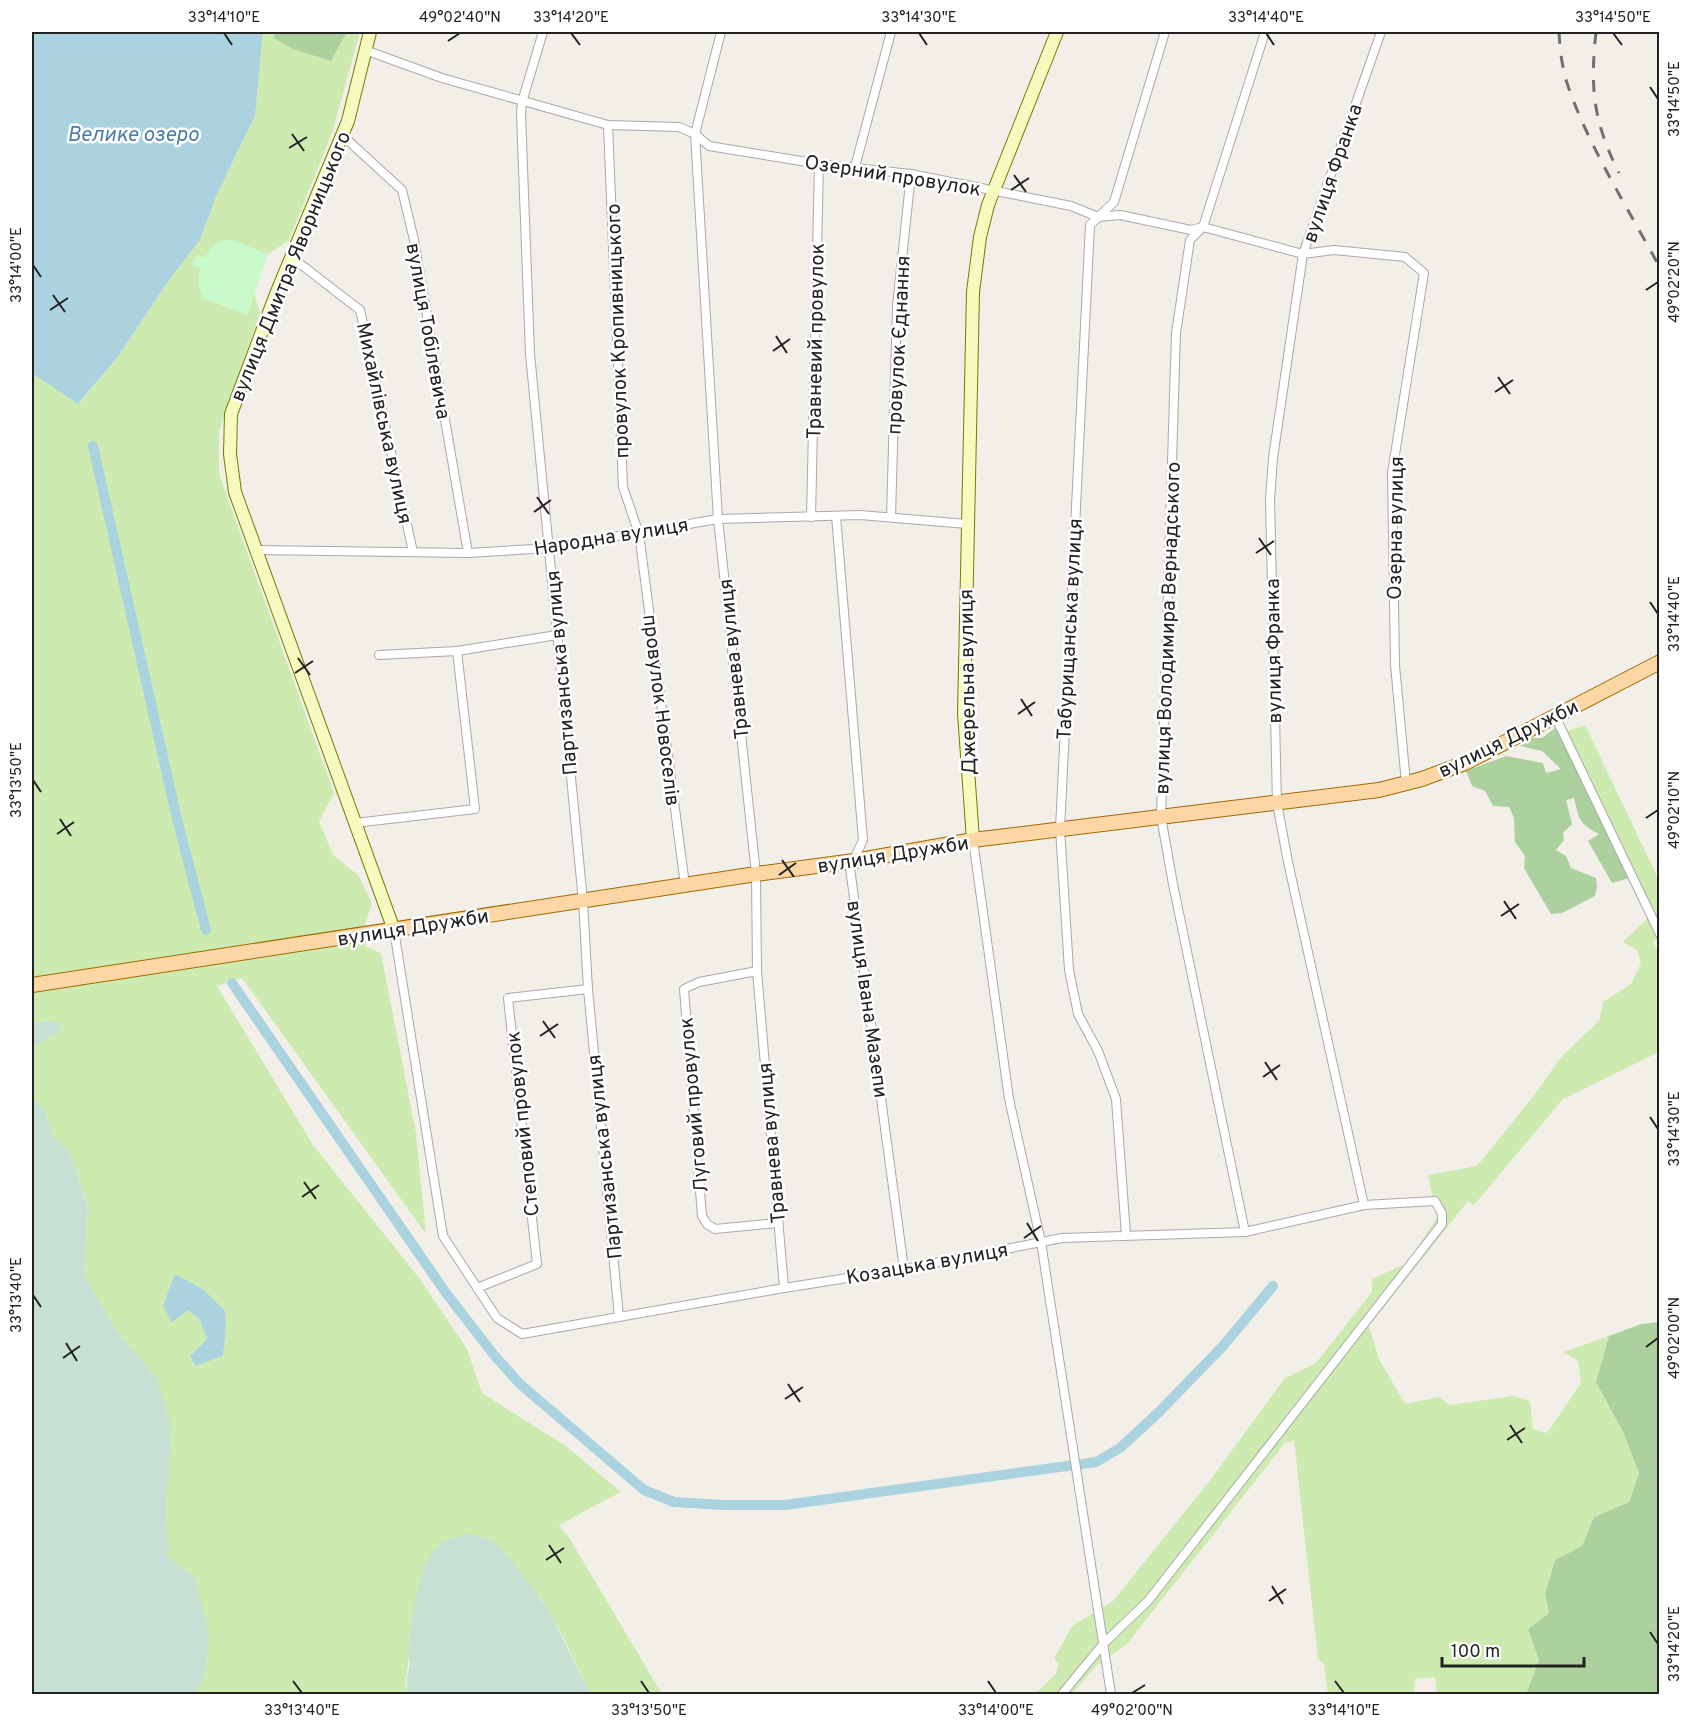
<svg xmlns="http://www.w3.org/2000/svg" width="1691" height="1726" font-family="Overpass,sans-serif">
<rect width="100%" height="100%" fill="#f2efe9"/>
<g fill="#cdebb0" fill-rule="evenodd">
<path d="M263,32H276L274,38L331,61L347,32H360L332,133L289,240L267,255L254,294L260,313L219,431V474L334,793L319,821L333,855L358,875L372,903L364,928L366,947L381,953L416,1133L426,1234L242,978L217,986L313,1145L420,1279L467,1349L482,1393L566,1446L621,1492L559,1525L570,1539L662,1694H590L563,1637L542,1600L499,1545L417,1601L405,1685L409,1694H195L204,1677L195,1578L168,1557L156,1378L113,1326L84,1275L88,1206L70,1154L53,1136L45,1112L32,1097V1048L61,1031L56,1021L32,1022V373L79,404L117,358L167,283L200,240L217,194L255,116ZM188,1310L226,1327L223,1356L194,1366L190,1356L207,1339L200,1320Z"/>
<path d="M1585,725L1659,880V938L1653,942L1659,954V1052L1563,1099L1474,1205L1468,1201L1369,1326L1379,1359L1405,1404L1439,1397L1449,1405L1513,1396L1530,1401L1533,1429L1547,1433L1581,1383L1578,1361L1563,1352L1609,1336L1596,1382L1623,1432L1639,1473L1629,1502L1594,1517L1582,1546L1555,1560L1545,1594L1549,1613L1528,1629L1539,1660L1526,1694H1437L1435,1677L1415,1679L1414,1694H1328L1324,1664L1318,1659L1294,1440L1285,1443L1127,1644L1096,1666L1072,1694H1035L1056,1674L1059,1664L1054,1659L1072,1626L1113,1601L1211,1479L1285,1378L1316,1363L1372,1292V1279L1407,1263L1437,1218L1428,1175L1477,1166L1535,1094L1561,1057L1599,1021L1603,1002L1631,984L1641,963L1637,950L1623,942L1645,921L1653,910L1567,731Z"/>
</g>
<g fill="#add19e">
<path d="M276,32H347L331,61L293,49L273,38Z"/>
<path d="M1555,728L1560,734L1630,878L1612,883L1588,841L1599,834C1579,824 1579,819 1574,798L1566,800L1572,824L1563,833L1564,840L1556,850L1566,856L1571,868L1596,878L1597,886L1595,896L1562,913L1551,914L1524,868L1525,856L1515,842L1514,818L1509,807L1493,806L1485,791L1472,786L1466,771L1506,756L1543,763L1546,773L1561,769L1542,751L1520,746L1532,738H1542Z"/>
<path d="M1659,1322V1694H1526L1539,1660L1528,1629L1549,1613L1545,1594L1555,1560L1582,1546L1594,1517L1629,1502L1639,1473L1623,1432L1596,1382L1609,1336L1641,1324Z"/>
</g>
<g fill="#c6e0d4">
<path d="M57,1021L61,1031L32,1048V1022Z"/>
<path d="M32,1097L45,1112L53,1136L70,1154L88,1207L84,1275L113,1326L156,1378L171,1426L166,1505L168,1557L195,1578L209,1636L204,1677L195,1694H32Z"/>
<path d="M469,1534L489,1539L499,1545L535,1590L551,1615L590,1694H409C405,1684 407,1678 409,1667C410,1661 408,1655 409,1648C411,1623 418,1562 439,1546C447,1538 458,1537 469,1534Z"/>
</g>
<path fill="#c8facc" d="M224,240H233L267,254L248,315L204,299C199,288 196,281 201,269L192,264L197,255L204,258L216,243Z"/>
<g fill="#aad3df">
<path d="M32,32H263L255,116L217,194L200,240L167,283L117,358L78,404L32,373Z"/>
<path d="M175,1274L204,1290L225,1311L226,1327L223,1356L195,1366L190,1356L207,1339L200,1320L188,1310L172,1322L163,1306Z"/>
</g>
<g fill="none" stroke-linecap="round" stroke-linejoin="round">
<g stroke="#aad3df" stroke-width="10">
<path d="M93,446L177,819L206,930"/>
<path d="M232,983L446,1293L494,1355L520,1384L644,1490L674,1502L722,1505H785L1096,1462L1120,1448L1158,1413L1223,1346L1273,1286"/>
</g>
<defs>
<g id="street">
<path d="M543,32L522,102L521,114L530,354L583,901L588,989L619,1317"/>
<path d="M721,32L695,134L718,519L756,874L757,971L784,1288"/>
<path d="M365,50L442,78L608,125L679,127L695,134L709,146L819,164L911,174L1071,206L1098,217L1120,215L1191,230L1203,227L1303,254L1334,250L1405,257L1424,273L1392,473L1395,665L1406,783"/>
<path d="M608,125L623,487L639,534L685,885"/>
<path d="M342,135L402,190L414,240L468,553"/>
<path d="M855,167L891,32"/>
<path d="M290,256L360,310L413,552"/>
<path d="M836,516L863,840L850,868L904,1269"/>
<path d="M811,517L819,164"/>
<path d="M891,517L897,306L911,174"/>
<path d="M256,550L468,553L549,548L718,519L860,515L967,524"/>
<path d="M379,655L457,651"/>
<path d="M1555,716L1660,934"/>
<path d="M355,823L475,809L457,651L557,635"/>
<path d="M973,840L1009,1099L1041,1242L1111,1694"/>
<path d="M394,930L443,1236L497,1318L522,1334L784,1288L904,1269L1062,1238L1245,1232L1364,1205L1435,1201L1442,1214V1224L1148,1601L1104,1643L1062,1694"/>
<path d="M757,971L699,982L684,989L702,1216L707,1224L715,1229L777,1223"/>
<path d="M1364,1205L1288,862L1277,803L1270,500L1273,458L1303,254L1381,32"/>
<path d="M1245,1232L1173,884L1161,817L1176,333L1190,240L1203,227L1265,32"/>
<path d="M1126,1235L1116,1099L1098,1051L1078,1014L1069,970L1060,829L1090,225L1114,202L1165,32"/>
<path d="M477,1288L537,1264L508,998L588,989"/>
</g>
<g id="secondary">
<path d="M370,32L348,121L276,294L231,414L230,454L235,492L394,930"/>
<path d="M973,840L964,713L973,292L980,237L988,205L1057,32"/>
</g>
<path id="primary" d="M32,985L756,874L854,861L973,840L1379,790L1422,779L1465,763L1660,662"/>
</defs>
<use href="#street" stroke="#a9a9a9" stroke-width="10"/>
<use href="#secondary" stroke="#707d05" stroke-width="14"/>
<use href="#primary" stroke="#a06b00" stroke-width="16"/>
<use href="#street" stroke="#fff" stroke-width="8"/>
<use href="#secondary" stroke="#f7fabf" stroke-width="12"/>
<use href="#primary" stroke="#fcd6a4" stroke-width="14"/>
<g stroke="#707070" stroke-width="3" stroke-dasharray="12 12" stroke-linecap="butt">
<path d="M1559,32C1560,50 1562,68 1568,86C1589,147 1629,210 1660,268"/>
<path d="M1596,32C1590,88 1593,121 1619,173"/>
</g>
</g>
<path fill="none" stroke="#222" stroke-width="2" d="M224,33L232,45M571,33L580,45M919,33L927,45M1266,33L1274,45M1613,33L1622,45M448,41L460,33M1650,87L1658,99M292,134L304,151M289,148L307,137M1014,175L1026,192M1011,190L1029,178M33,265L41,277M1646,290L1658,282M53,295L65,312M50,310L68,298M776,336L787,353M773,351L790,339M1498,377L1510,394M1495,392L1513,380M537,497L549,514M534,512L551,500M1259,538L1271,555M1256,553L1274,541M1650,602L1658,614M298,658L310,675M295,673L313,661M1021,699L1032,716M1018,714L1035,702M33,780L41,792M1646,818L1658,810M60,819L71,836M57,834L74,822M782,860L794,877M779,875L796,863M1504,901L1516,919M1501,916L1519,904M543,1021L555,1038M540,1036L558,1024M1265,1062L1277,1080M1263,1077L1280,1065M1650,1117L1658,1129M304,1182L316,1199M302,1197L319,1185M1027,1223L1038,1241M1024,1238L1041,1226M33,1295L41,1307M66,1343L77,1361M1646,1347L1658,1338M63,1358L80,1346M788,1384L800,1402M785,1399L803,1387M1510,1425L1522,1443M1507,1440L1525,1428M549,1545L561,1563M546,1560L564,1548M1272,1586L1283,1604M1269,1601L1286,1589M1650,1632L1658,1644M293,1681L302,1693M641,1681L649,1693M988,1681L996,1693M1335,1681L1344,1693M1132,1693L1145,1685"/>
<g text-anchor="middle" stroke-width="5" stroke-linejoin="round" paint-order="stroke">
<g font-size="20" fill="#222" stroke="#fff">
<text transform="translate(1332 173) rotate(-71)" y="7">вулиця Франка</text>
<text transform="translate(893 175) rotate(9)" y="7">Озерний провулок</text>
<text transform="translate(290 266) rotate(-68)" y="7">вулиця Дмитра Яворницького</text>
<text transform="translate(429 331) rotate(80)" y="7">вулиця Тобілевича</text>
<text transform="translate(617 331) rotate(-92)" y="7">провулок Кропивницького</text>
<text transform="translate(815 341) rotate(-89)" y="7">Травневий провулок</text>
<text transform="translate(898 345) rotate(-87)" y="7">провулок Єднання</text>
<text transform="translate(385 423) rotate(78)" y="7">Михайлівська вулиця</text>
<text transform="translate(1395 528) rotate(-89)" y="7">Озерна вулиця</text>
<text transform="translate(611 536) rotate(-9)" y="7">Народна вулиця</text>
<text transform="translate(1167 628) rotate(-88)" y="7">вулиця Володимира Вернадського</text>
<text transform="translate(1069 629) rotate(-87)" y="7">Табурищанська вулиця</text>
<text transform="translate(1273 651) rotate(-91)" y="7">вулиця Франка</text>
<text transform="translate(733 659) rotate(-96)" y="7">Травнева вулиця</text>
<text transform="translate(561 673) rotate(-95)" y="7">Партизанська вулиця</text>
<text transform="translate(967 682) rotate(-91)" y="7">Джерельна вулиця</text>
<text transform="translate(662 710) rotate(83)" y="7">провулок Новоселів</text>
<text transform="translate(1508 738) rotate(-26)" y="7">вулиця Дружби</text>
<text transform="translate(893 854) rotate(-9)" y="7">вулиця Дружби</text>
<text transform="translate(413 927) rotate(-9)" y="7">вулиця Дружби</text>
<text transform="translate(868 999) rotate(82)" y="7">вулиця Івана Мазепи</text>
<text transform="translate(693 1105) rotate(-95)" y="7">Луговий провулок</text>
<text transform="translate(522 1124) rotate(-96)" y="7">Степовий провулок</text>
<text transform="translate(771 1143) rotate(-95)" y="7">Травнева вулиця</text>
<text transform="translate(604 1157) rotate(-96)" y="7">Партизанська вулиця</text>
<text transform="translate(927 1263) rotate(-10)" y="7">Козацька вулиця</text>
</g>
<g font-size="21" font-style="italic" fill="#4a7aab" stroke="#fff">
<text x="133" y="141">Велике озеро</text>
</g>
</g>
<rect width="1691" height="1726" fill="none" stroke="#ffffff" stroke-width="66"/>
<path d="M1442 1657v9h142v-9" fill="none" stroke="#222222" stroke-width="3"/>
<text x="1451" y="1657" font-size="18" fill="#222222" stroke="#ffffff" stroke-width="4.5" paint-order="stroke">100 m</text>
<rect x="33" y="33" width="1625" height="1660" fill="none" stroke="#222" stroke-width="2"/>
<g font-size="15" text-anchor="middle" fill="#222">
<text x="224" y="22">33°14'10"E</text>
<text x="460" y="22">49°02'40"N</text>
<text x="571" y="22">33°14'20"E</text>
<text x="919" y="22">33°14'30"E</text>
<text x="1266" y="22">33°14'40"E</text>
<text x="1613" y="22">33°14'50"E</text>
<text transform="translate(1674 99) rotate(-90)" y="5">33°14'50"E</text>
<text transform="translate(16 265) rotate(-90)" y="5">33°14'00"E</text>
<text transform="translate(1674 282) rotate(-90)" y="5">49°02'20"N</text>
<text transform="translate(1674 614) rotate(-90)" y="5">33°14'40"E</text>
<text transform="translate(16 780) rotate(-90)" y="5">33°13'50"E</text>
<text transform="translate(1674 810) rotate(-90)" y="5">49°02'10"N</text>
<text transform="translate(1674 1129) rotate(-90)" y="5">33°14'30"E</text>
<text transform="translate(16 1295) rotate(-90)" y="5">33°13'40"E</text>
<text transform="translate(1674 1338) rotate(-90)" y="5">49°02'00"N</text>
<text transform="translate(1674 1644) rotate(-90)" y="5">33°14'20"E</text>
<text x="302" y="1715">33°13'40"E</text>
<text x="649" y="1715">33°13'50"E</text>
<text x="996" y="1715">33°14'00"E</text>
<text x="1132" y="1715">49°02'00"N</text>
<text x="1344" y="1715">33°14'10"E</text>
</g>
</svg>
